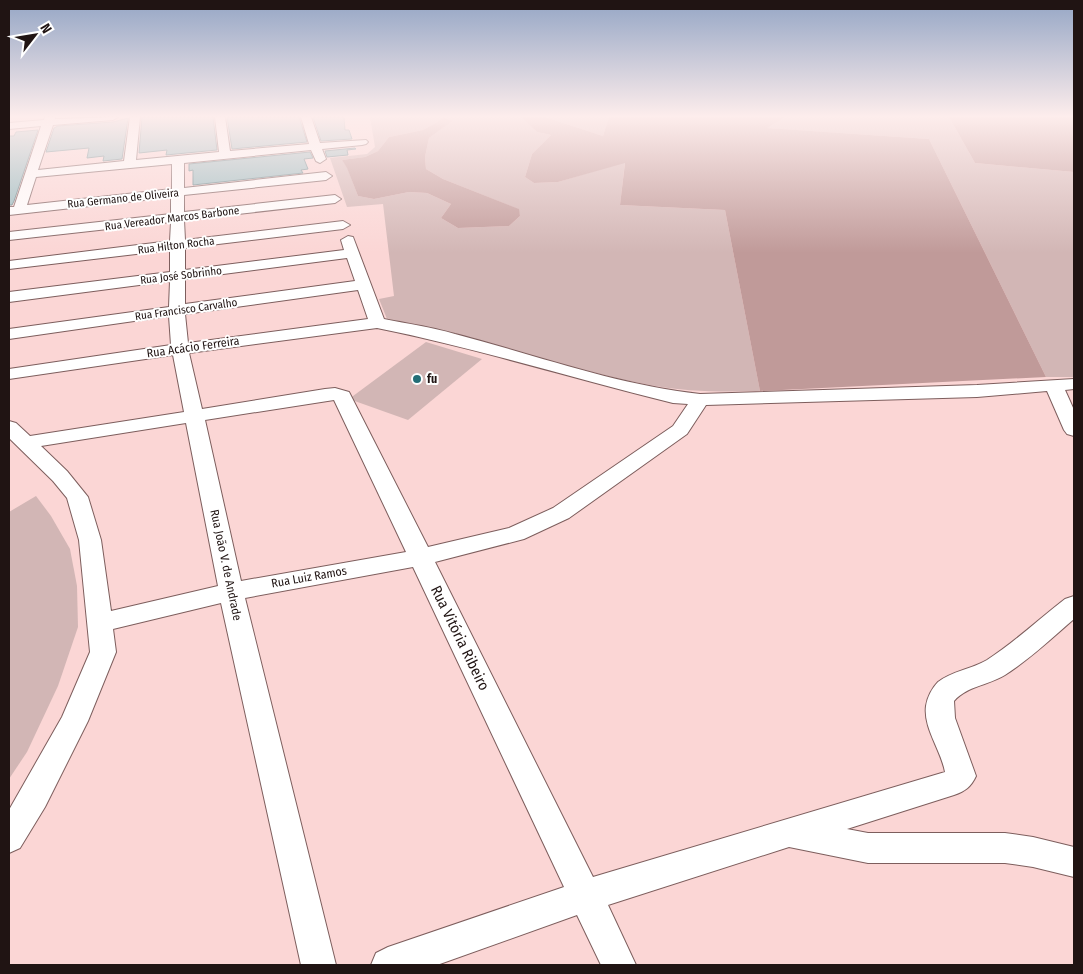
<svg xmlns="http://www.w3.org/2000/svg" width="1083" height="974" font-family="'Fira Sans Condensed',sans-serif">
<rect width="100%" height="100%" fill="#fbd6d5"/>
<g fill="#d2b6b5" fill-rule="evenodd">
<path d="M370,117H521L537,132L551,135L532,154L525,177L534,183L558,182L625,162L620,205L725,210L760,391C723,392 687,392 650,385C561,368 476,335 387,319L379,299L394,296L383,204L347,207L330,158L367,154L375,147ZM444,118L451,121L429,138L425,157L426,169L443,179L518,209L520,216L509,226L458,228L441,218L451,204L427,193L409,192L374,199L358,196L347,167L342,160L365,157L378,151L389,137L423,130Z"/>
<path d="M545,117H609L603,136Z"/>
<path d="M785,117H949L975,163L1074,172V377H1046L929,139L766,128Z"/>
<path d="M426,342L482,359L408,420L349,399Z"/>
<path d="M36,496L51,516L70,549L77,586L78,627L58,686L27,752L9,779V512Z"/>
</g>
<g fill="#c09a99">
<path d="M521,117H545L603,136L609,117H785L767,128L929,139L1046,377L760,391L725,210L620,205L625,163L558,182L534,183L525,177L532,154L551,135L537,132Z"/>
<path d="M949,117H1074V172L975,163Z"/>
<path d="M444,118L452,121L429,138L425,157L426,169L443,179L519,209L520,216L509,226L458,228L441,218L451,204L427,193L409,192L374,199L358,196L347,168L342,160L365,157L378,151L389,137L423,130Z"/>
</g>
<g fill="#94b9be" stroke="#5f8388">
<path d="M142,117H213L217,150L166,155L167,150L139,153Z"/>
<path d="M227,117H299L307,142L232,149Z"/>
<path d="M313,117H344L345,130H349L352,139L321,141Z"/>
<path d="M128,118L122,159L103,161L104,156L87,158L89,148L46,152L54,128L58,126L113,122Z"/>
<path d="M38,130L14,201L12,205H9V136H14L16,132Z"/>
<path d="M355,148L356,149L347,150L348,155L327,157L325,151Z"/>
<path d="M310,152L313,158L304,159L308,169L301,170L303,173L193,185V170L189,171V164Z"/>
</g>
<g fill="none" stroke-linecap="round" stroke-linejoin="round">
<defs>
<path id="street" d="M45,117H55V119L118,117L113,120L53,125L38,170L124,161L130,117H140L136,160L219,152L215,117H225L230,151L309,144L301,117H311L320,143L366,140L368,142L366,144L362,145L322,149L326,159L320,163L316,161L311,150L184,163V188L326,172L332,176L326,180L184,195V212L335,195L341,199L335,203L184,220L185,240L343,221L350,225L343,229L185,248V270L344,250L341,240L348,236L353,237L384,319C408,324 432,327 455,334C536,355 617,385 700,394L977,385L1074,379V389L1065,390L1074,410V436L1067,434L1064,430L1047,391L977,397L706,405L687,434L569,518L524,539L435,562L593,877L945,772C941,750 923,728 926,706C927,698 932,688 938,682C952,671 972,669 987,660C1015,642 1039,619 1065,599L1074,596V619C1052,638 1030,659 1005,675C989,685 967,686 954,701L955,718L976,776C971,787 965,791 954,795L847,829L868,833H1005L1033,837L1074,847V877L1033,867L1005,863H868L789,847L608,905L636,965H601L577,915L437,965H371L376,953L388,947L564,887L413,567L245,598L336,965H301L221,603L113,629L116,652L88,721L45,807L20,848L9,853V810L62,717L90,652L79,540L67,498L53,481L9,438V421L16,423L30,436L184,412L173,355L9,379V369L171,345L169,316L9,339V329L169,307L170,281L9,302V292L170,272V250L9,269V261L170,241L171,222L9,240V232L171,214V197L9,215V207H14L41,126L9,129V123L44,120ZM172,164V189L27,205L36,177ZM347,258L355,281L185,304V279ZM358,290L368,319L188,343L185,314ZM377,328C477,348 574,379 673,403L688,404L673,426L553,508L509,528L428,547L349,392L335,388L325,389L202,409L189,353ZM334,400L406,552L241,581L205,420ZM186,423L218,586L111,611L101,540L88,497L67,471L41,446Z"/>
</defs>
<use href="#street" stroke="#7d5e5d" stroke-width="2"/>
<use href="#street" fill="#fff" fill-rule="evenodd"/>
</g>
<linearGradient id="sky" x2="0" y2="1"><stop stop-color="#95a6c5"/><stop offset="0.46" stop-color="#fdedec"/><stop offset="1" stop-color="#fdedec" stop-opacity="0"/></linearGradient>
<rect width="1083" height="253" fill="url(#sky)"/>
<circle fill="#246e77" stroke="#fff" stroke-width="2" cx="417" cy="379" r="5"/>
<g text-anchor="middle" stroke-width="4" stroke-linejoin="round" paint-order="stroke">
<g font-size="11" fill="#201413" stroke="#fff">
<text transform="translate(123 198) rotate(-6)" y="4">Rua Germano de Oliveira</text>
<text transform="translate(172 218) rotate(-7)" y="4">Rua Vereador Marcos Barbone</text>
<text transform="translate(176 245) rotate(-7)" y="4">Rua Hilton Rocha</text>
<text transform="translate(181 275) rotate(-7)" y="4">Rua José Sobrinho</text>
<text transform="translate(186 309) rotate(-8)" y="4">Rua Francisco Carvalho</text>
</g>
<g font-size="12" fill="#201413" stroke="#fff">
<text transform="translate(193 347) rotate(-8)" y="4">Rua Acácio Ferreira</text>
<text transform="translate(226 565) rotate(78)" y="4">Rua João V. de Andrade</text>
<text transform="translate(309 577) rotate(-10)" y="4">Rua Luiz Ramos</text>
</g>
<g font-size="12" font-weight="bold" fill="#201413" stroke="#fff" text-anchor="start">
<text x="427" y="383">fu</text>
</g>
<g font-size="15" fill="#201413" stroke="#fff">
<text transform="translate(460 638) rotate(64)" y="5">Rua Vitória Ribeiro</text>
</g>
</g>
<rect width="1083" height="974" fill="none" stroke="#201413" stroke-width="20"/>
<g transform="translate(35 35) rotate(59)" stroke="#ffffff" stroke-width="4" paint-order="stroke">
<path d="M0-4L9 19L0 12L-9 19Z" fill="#201413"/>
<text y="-8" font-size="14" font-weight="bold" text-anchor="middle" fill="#201413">N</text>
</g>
</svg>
